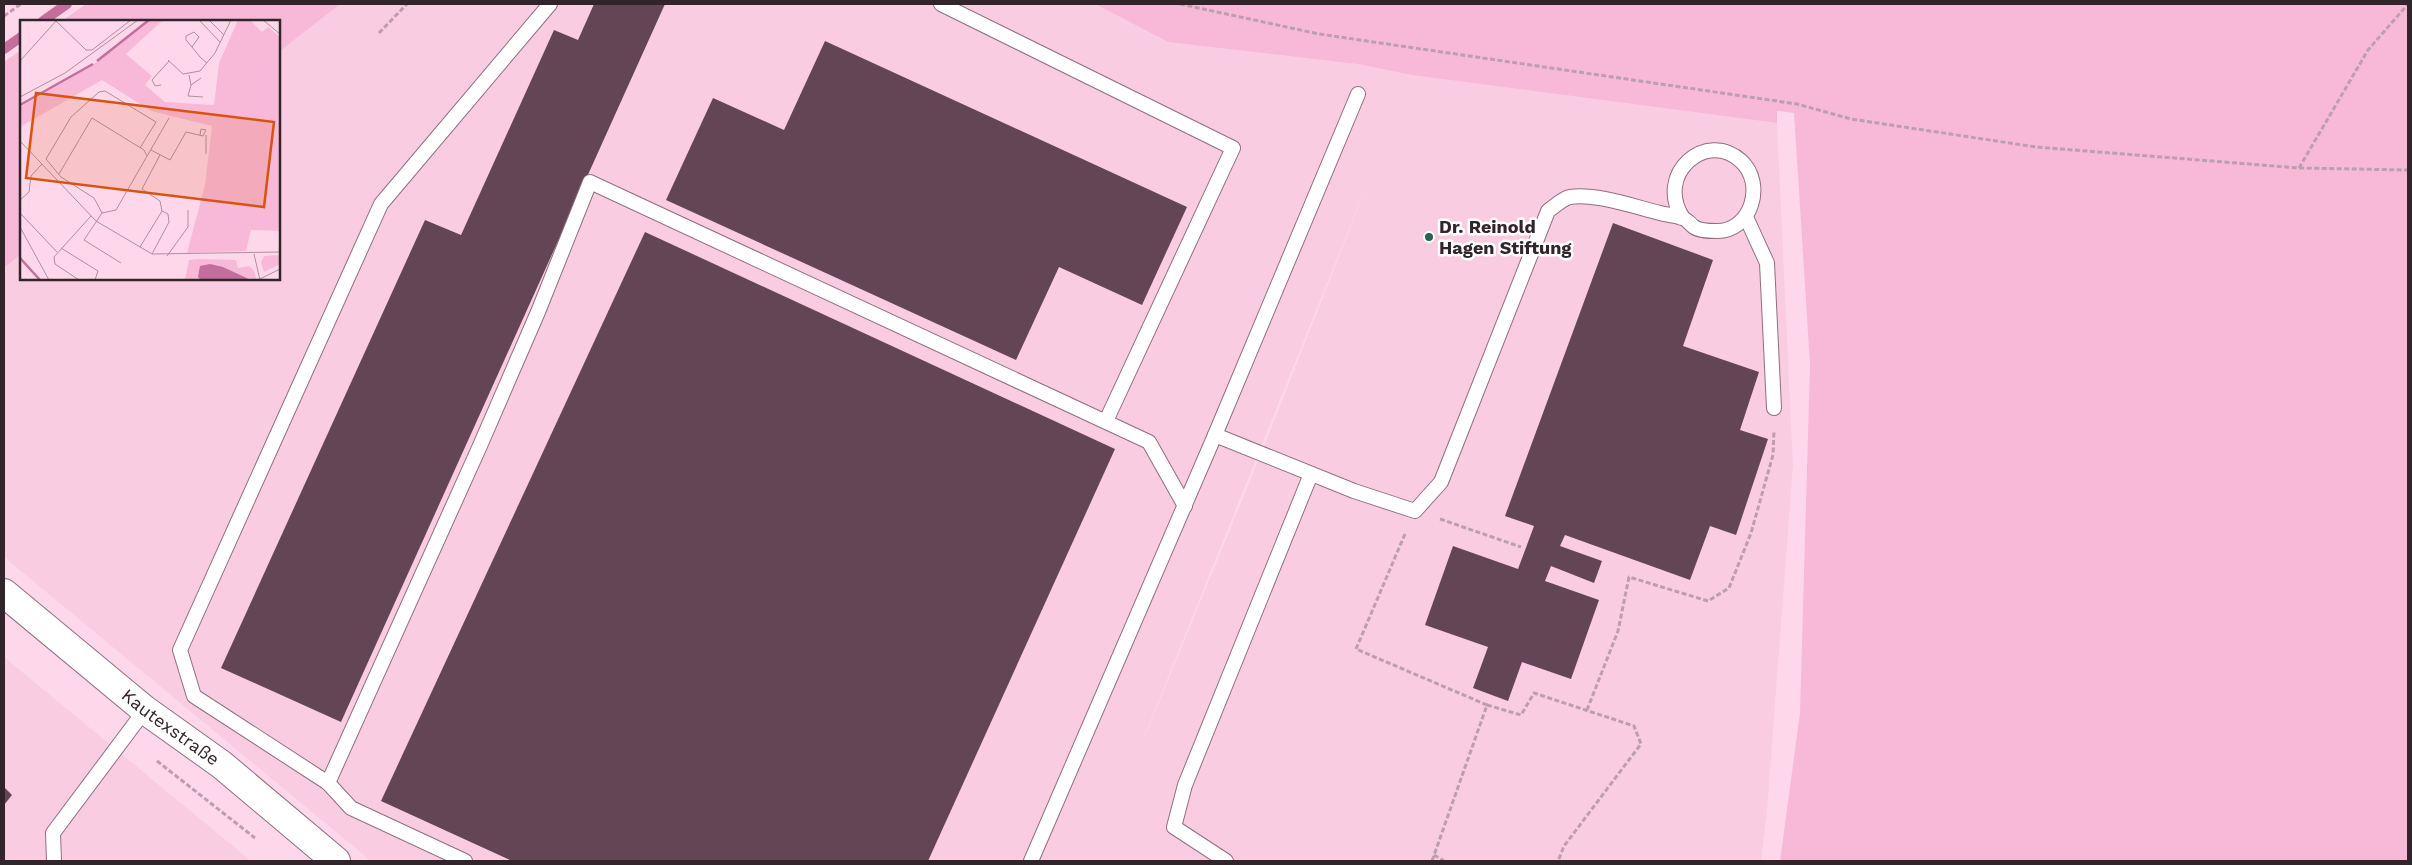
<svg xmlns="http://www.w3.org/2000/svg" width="2412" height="865" font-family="'Work Sans',sans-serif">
<rect width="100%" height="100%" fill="#fed8ea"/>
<g fill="#facce2" fill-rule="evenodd">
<path d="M340,4H1095L1168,42L1311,55L1411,75L1777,123L1793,465L1767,812L1761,861H371L4,557V268L21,254V279H279V52ZM1372,172L1261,454L1144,738V737Z"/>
<path d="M4,657L251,861H4Z"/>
</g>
<g fill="#f8b9d9">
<path d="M86,4H340L279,52V21H62Z"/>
<path d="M1095,4H2408V861H1780L1800,713L1810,365L1794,113L1777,111V123L1411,75L1357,64L1168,42Z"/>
<path d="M21,50V254L4,268V62Z"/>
</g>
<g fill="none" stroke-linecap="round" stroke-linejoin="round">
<g stroke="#c46e9c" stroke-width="10">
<path d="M43,21L67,4"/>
<path d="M4,49L21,37"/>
</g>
</g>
<g fill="#644555">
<path d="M594,4H665L341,722L221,668L425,220L461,235L554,30L578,40Z"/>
<path d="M825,41L1187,207L1142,305L1059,267L1016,360L666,200L713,98L784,130Z"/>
<path d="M1613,223L1713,260L1683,346L1759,372L1740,430L1768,439L1736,535L1710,526L1690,580L1565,535L1560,546L1602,561L1594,583L1551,566L1545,581L1599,600L1571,679L1522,662L1508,701L1473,688L1488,647L1425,625L1453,546L1518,569L1534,526L1505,516Z"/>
<path d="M645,232L1115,449L928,861H512L381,801Z"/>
<path d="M4,787L12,795L4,805Z"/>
</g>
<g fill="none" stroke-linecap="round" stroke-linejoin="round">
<defs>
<g id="lane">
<path d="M941,4L1233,148L1106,421"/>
<path d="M1746,217L1767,263L1774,408"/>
<path d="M1215,435L1354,491L1415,511L1441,482L1548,211C1554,207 1563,198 1570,197C1596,193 1635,207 1660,213C1667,215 1675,215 1682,218C1687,219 1690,224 1694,227C1700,231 1709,231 1716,231C1751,232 1766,184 1741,161C1707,129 1654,174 1683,218"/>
<path d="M328,783L479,448L538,312L590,182L1149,442L1185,506"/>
<path d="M54,861L53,833L145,710"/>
<path d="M465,861L351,808L328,783L194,696L180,650L381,204L550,4"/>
<path d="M1031,861L1215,435L1358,94"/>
<path d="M1226,861L1174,827L1185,785L1311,474"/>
</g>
<g id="street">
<path id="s1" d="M4,593L145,710L222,765L336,861"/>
</g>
</defs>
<use href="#lane" stroke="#916e7f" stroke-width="16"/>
<use href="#street" stroke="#916e7f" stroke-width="30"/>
<g stroke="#bc9ead" stroke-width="3" stroke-dasharray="5 2.5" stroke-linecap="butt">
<path d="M1180,4L1319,34L1797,104L1851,119L2036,147L2299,168L2408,170"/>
<path d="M4,16L21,4"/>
<path d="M379,33L407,4"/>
<path d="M2299,168L2368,50L2408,4"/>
<path d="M1440,519L1521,547"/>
<path d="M1405,534L1356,649L1487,705L1432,861"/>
<path d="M1487,705L1521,715L1534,693L1634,726L1641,744L1564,846L1558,861"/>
<path d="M1587,710L1618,631L1629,577L1708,601L1729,588L1751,533L1773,455L1774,431"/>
<path d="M157,761L255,838"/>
<path d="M1434,855L1444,861"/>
</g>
<use href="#lane" stroke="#fff" stroke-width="14"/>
<use href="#street" stroke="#fff" stroke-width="28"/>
</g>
<circle fill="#27644f" stroke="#fff" stroke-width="2" cx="1429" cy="237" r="5"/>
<g text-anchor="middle" stroke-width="5" stroke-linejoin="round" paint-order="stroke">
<g font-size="18" font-weight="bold" fill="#32242b" stroke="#fff" text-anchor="start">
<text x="1439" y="233">Dr. Reinold<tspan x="1439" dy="21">Hagen Stiftung</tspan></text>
</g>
<g font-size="18" fill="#32242b" stroke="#fff">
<text dy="6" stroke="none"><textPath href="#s1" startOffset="214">Kautexstraße</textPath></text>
</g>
</g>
<g transform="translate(20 20)">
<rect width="260" height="260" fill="#fed8ea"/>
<path d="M131,0H143L106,34L132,56L125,65L145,82L194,85L199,43L218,0H230L242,12L248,7L260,17V211L231,210L226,231L167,233L185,165L192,106L131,91L82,60L0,107V87L70,47ZM260,235V244L244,252L241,242L244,236ZM181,239L216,240L218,248L229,246L233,249L237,260L219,256L203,247L178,257L181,260L165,259L169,240Z" fill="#f8b9d9"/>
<path d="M190,244L203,247L231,260H181L178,257L180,246Z" fill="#c46e9c"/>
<path fill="none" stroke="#c46e9c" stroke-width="2.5" d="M77,41L129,0M0,85L73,44M0,238L20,260"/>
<path fill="none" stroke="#ac909e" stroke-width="1" d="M35,0L66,30H72L111,0M179,0L200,22M189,0L204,15M243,0L260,14M172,27L179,17L174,12L166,16V20L172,27L180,37L187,43M148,40L163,54L180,51L195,33L211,0M0,41L36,1M169,55L171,65L181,58M141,65L135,66L132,60L149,41M171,65L168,76L183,77M0,77L45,53L118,0M186,115V134M0,121L76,201L132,234L260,232M131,130L150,140L166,112L183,116L186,110L181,109L180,115M39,154L72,98L124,130L127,136M0,180L9,172L11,156L22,144M0,193L37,232M82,193L74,178L41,157L26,139L51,97L79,72L85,71L136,102L120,128M0,207L29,260M120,227L142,191L140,181L122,169L140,135M41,228L78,251L75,260M132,234L149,202L148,194L142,191M234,234L240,260M147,236L168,207V190M101,243L64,220L82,193L96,190L149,98M240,259L260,249M59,260L35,244L34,237L71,196"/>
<path fill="#d6540f" fill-opacity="0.15" stroke="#d6540f" stroke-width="2.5" d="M16,73L254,102L244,187L6,158Z"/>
<rect width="260" height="260" fill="none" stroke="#32242b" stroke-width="2.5"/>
</g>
<rect width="2412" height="865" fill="none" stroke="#32242b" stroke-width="10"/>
</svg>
